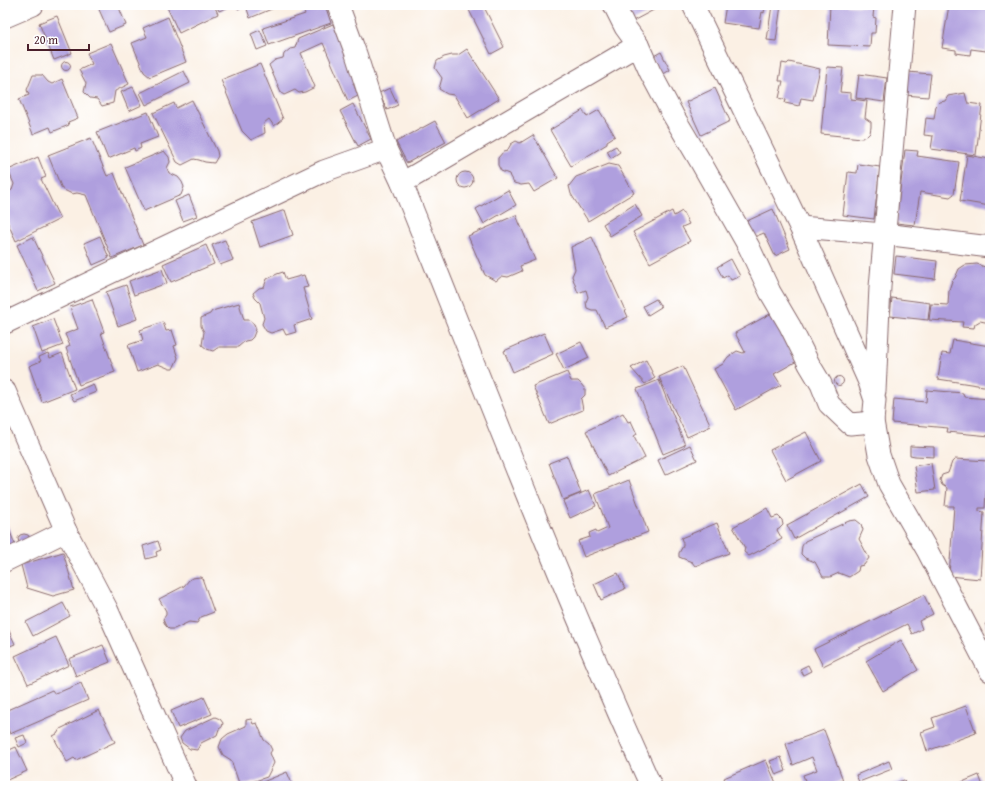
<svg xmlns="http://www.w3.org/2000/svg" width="995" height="791" font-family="'Gentium Book Plus',serif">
<rect width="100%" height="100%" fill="#fff"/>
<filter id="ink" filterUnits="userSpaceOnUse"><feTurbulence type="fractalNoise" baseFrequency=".025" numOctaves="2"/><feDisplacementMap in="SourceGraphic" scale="8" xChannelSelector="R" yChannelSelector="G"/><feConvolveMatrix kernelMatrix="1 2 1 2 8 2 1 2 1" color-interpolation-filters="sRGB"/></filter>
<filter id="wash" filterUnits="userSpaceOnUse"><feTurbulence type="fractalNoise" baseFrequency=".012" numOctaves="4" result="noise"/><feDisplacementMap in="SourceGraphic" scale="16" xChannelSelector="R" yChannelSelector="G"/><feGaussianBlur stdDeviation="0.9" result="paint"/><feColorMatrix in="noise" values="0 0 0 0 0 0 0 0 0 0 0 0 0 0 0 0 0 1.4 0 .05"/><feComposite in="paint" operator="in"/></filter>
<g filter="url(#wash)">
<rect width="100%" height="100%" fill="#fbf0e4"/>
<g id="blocks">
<g fill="#af9fde">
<path d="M97,5H118L126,25L109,32Z"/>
<path d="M166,5H214L218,14L179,33Z"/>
<path d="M216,5H228L229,7L219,11Z"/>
<path d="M237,5H281L250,18L246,6L238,9Z"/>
<path d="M301,5H325L331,23L269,45L263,28L305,14Z"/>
<path d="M478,5H483L504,47L491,54L469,10Z"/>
<path d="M622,5H663L631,22Z"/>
<path d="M726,5H765L764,13L762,12L759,28L723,23Z"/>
<path d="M772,5H781L776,41L767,40Z"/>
<path d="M830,5L874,7L873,17L876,18L875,33H871L870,47L828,45Z"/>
<path d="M949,5H990V22L986,51L971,49L970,55L956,53V50L942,48Z"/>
<path d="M57,16L72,53L54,60L39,23Z"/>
<path d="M168,17L186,62L150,77L144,72L132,43L147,37L143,28Z"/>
<path d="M333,24L356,80L353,83L358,96L348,101L323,43L301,53L315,87L305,92L299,93L295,90L284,95L281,93L269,65L275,60L283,58L284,54L290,49L295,48L298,39Z"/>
<path d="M260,30L267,46L257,50L251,34Z"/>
<path d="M111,43L129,84L115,91L113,103L102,106L97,99L90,98L84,92L86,83L79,70L92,64L87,53Z"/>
<path d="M467,49L499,99L468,118L454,95L447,94L439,89L442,78L435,68L437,61L444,57L452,55H458Z"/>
<path d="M661,52L670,70L662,75L652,57Z"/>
<circle cx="66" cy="66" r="4.5"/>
<path d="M789,62L820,69L813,100L801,98L799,106L785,103L786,100L779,98L783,81H779L782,63L787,64Z"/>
<path d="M260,64L283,119L274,126L269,119L264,123L265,133L251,140L242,131L221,80Z"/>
<path d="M827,67L843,68L840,92L851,93V99L867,101L865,118L871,122V127L870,133L867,136L862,138L821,134Z"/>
<path d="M184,71L190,83L146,105L140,93Z"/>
<path d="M908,72L931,74L928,97L905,95Z"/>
<path d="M859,74L887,78L884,102L856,98Z"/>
<path d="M33,75H42L48,82L52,84L62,79L78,118L68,122L69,125L52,132L50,127L33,134L19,99L29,95L27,90Z"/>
<path d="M133,87L142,105L129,111L121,92Z"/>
<path d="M390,88L398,105L387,110L379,93Z"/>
<path d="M715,88L730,121L701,135L686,102Z"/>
<path d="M965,93L967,101L968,103L982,105L976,155L931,149L933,136L924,135L926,118L934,119L936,106L940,102L945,101L948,96Z"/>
<path d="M192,100L217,151L218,156L214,163L205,162L199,160L194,159L182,165L177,162L153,113L174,103L176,108Z"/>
<path d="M353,104L371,139L358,146L340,111Z"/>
<path d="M583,110L587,117L599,110L615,136L607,141V144L571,166L550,130Z"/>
<path d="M148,112L158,137L140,144L141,148L135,151L134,148L108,159L97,132Z"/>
<path d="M435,121L446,142L407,163L396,142Z"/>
<path d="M533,135L558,178L534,192L529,184L521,185L514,183L510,177L509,174L501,171L498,165V158L503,152L507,151L511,144L516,141L520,143Z"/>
<path d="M91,138L107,176L114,173L143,245L112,258L86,195L77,193L72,194L62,189L48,155Z"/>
<path d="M616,146L620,152L611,158L607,151Z"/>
<path d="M905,150L918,151L917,156L959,162L954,194L950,197L920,192L915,225L896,223Z"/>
<path d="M164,151L169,157L170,162L167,168L169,173L178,177L182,182L184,187L181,195L144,211L125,167Z"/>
<path d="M967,155L990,159V206L960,201Z"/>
<path d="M38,157L46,177L41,179L60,219L16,241L5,217V194L12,190L14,184L8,170Z"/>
<path d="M609,164L618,166L634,193L588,221L571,194L569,186L576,177Z"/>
<path d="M858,164L880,167L874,219L843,215L848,172L857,173Z"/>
<circle cx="465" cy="180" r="8"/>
<path d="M508,190L516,205L484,224L476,209Z"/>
<path d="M189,195L197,216L183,221L175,201Z"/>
<path d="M635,204L642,216L610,236L603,224Z"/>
<path d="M773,209L790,249L775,256L764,233L754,237L747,221Z"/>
<path d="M285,210L293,235L260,247L252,222Z"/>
<path d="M672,211L674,216L682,211L689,224L682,227L690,241L650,263L633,232Z"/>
<path d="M516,215L535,260L520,266L522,271L508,277L502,276L496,281L485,275L468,236Z"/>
<path d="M100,236L109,258L93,265L84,243Z"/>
<path d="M33,237L55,283L38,291L17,245Z"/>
<path d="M592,237L628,317L605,327L597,310H592L587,308L586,302L588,297L586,290L578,293L572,276L575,269L571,247Z"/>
<path d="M225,240L233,260L220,265L212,245Z"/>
<path d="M206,245L214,264L171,282L163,264Z"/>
<path d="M896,256L937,261L935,279L894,274Z"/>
<path d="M731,259L740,276L731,280L728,275L723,278L717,267Z"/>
<path d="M977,264L990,269V323L980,321L975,324L974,328L962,327L963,322L929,320L931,304L948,305L949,290L952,281L955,278L959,269L965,265Z"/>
<path d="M162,269L167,283L134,295L129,281Z"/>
<path d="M283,272L286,280L304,275L308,287L303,288L312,319L294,325L296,332L286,335L283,329L271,333L266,331L262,324L264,318L260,303L255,298L253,293L259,288L264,287L267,279L277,274Z"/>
<path d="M126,285L137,319L118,326L106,292Z"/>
<path d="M892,298L930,303L928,320L890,316Z"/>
<path d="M92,299L104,332L101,333L115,372L79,385L66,348L70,346L65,334L78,329L70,307Z"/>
<path d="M656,299L661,307L648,315L643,306Z"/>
<path d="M239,303L244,320H249L254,324L256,329L253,337L250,340L245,341L238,347H219L213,351L207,349L202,345L204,332L201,326V318L210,314L212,311Z"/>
<path d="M772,313L797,361L774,374L781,385L736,410L714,369L723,364L728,357L737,351L743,353L745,352L735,333Z"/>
<path d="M53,319L63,345L42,353L33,327Z"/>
<path d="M163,322L166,331L172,330L177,345L174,346L178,358L173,369H170L158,364L137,372L128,345L143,340L140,330Z"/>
<path d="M544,333L553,354L513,372L504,351Z"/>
<path d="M953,340L990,346V387L938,379L942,353L950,354Z"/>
<path d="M581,342L589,358L564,370L556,354Z"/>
<path d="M48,353L50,358L62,353L75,389L42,402L29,366L41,361L39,357Z"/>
<path d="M646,360L655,378L645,384L631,368Z"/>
<path d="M683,366L711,426L687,437L659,377Z"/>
<path d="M567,372L571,381H578L581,384L585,389V395L581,399L583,410L549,424L533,386Z"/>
<circle cx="839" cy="381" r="4.5"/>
<path d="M659,380L685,445L663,454L637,389Z"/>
<path d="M93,384L96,392L74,401L70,394Z"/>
<path d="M927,390L963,393L964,397L990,399V436L947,432L948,428L892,423L894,399L926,402Z"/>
<path d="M623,413L628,422L631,421L637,434L634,436L645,458L608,476L586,431Z"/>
<path d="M806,432L821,461L786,480L770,450Z"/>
<path d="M690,445L697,460L665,475L658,460Z"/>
<path d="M910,446L934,447V457L915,456L910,455Z"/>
<path d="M567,456L581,493L563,500L549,463Z"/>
<path d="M955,459L988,461L985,508H979V511L984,512L980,579L949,576L954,506H945L947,488L942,485L940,480L942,475L948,473L952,462Z"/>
<path d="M931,463L935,490L918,492L914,466Z"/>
<path d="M629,480L648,532L584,557L578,541L590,537L589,533L596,530L597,533L608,528L595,494Z"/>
<path d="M862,484L869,497L794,539L787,525Z"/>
<path d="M589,490L596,506L570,518L563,501Z"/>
<path d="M767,508L772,518L778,516L782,520L783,525L779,529L777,530L782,539L749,556L744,552L745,548L733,527Z"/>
<path d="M5,519L16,547L5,551Z"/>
<path d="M856,520L861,524L863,530L859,539L869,558L864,565L859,566L858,571L849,577L839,573L830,577H823L815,562L805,558L801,554L802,546L805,541L849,521Z"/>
<path d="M717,523L729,553L695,566L692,562L679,557V553L683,546V543L681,538Z"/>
<path d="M24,534L28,535L30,539L19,544L18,538L20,535Z"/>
<path d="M158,541L161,550L156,552L157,556L146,559L143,546Z"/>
<path d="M63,552L74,590L53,596L27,588L21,565Z"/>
<path d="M618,573L625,589L601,600L594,584Z"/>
<path d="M200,577L202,578L214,612L201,617L197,623L189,622L174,629H169L166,626L164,622L163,619L166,615V611L159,599L184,586L189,580L192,578Z"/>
<path d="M924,595L933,614L919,621L922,629L912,634L907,624L823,666L814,649Z"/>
<path d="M5,603L7,609L6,620H5Z"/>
<path d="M63,603L70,616L33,636L26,622Z"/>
<path d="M5,622L15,644L5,648Z"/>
<path d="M990,622V634L985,624Z"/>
<path d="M56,637L69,665L28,684L15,656Z"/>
<path d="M901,640L918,670L883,691L866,661Z"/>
<path d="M103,645L110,662L76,676L69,659Z"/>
<path d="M808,665L811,671L803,675L800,669Z"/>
<path d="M81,683L88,700L10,734L5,721V711L52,690L55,694Z"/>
<path d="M204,697L212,714L178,728L171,711Z"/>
<path d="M966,706L976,733L927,751L921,732L935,727L932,718Z"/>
<path d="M99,710L115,742L76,760L74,758L67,762L53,736L57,734L60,729Z"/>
<path d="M215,717L220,719L223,723L222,727L219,729L217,735L201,743L197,750L190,749L182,743L180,738L185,731Z"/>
<path d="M251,719L253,724L257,723L264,740L269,744L272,750L270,753L274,763L267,777L240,786L231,760L223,755L219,747L222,739L228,734L246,726V720Z"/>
<path d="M824,730L843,780L828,786H807L803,775L817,770L812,757L793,765L786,744Z"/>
<path d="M24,735L27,743L19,747L15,738Z"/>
<path d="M16,747L27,771L5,781V752Z"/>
<path d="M781,757L786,771L776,775L770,761Z"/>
<path d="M766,760L776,783L782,786H727L724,778Z"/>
<path d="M889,761L892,769L859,782L856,775Z"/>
<path d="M287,772L293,786H253Z"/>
<path d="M979,775L983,786H953Z"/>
<path d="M904,780L906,786L912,784L913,786H886Z"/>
</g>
</g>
</g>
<g filter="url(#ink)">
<use href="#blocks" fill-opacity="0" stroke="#88686c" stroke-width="1"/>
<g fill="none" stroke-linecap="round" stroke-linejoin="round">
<defs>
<g id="minor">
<path d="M338,5L356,54L386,149L402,183C483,385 561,588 651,786"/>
<path d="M614,5L625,27L638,45L650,72L673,115L699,159L749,247L770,292L790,326L809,364L821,384L829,404L850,424L862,423L873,421"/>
<path d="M693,5L800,227L869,382L875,400L873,421L879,455L889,484L927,550L990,671"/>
<path d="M5,17L33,5"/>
<path d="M402,183L638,45"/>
<path d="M800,227L884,234L990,247"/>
<path d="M5,323L324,171L386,149"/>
<path d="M5,391L66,531L107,609L186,786"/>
<path d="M875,391L880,287L905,5"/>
<path d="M5,561L66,531"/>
</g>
</defs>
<use href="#minor" stroke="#88686c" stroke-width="23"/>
<use href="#minor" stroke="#fff" stroke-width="21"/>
</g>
</g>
<rect width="995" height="791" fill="none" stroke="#fff" stroke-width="20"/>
<path d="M28 44v6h61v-6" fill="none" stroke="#4a1f2b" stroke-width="2"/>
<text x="34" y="44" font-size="12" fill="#4a1f2b" stroke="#ffffff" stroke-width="3" paint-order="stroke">20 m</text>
</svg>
